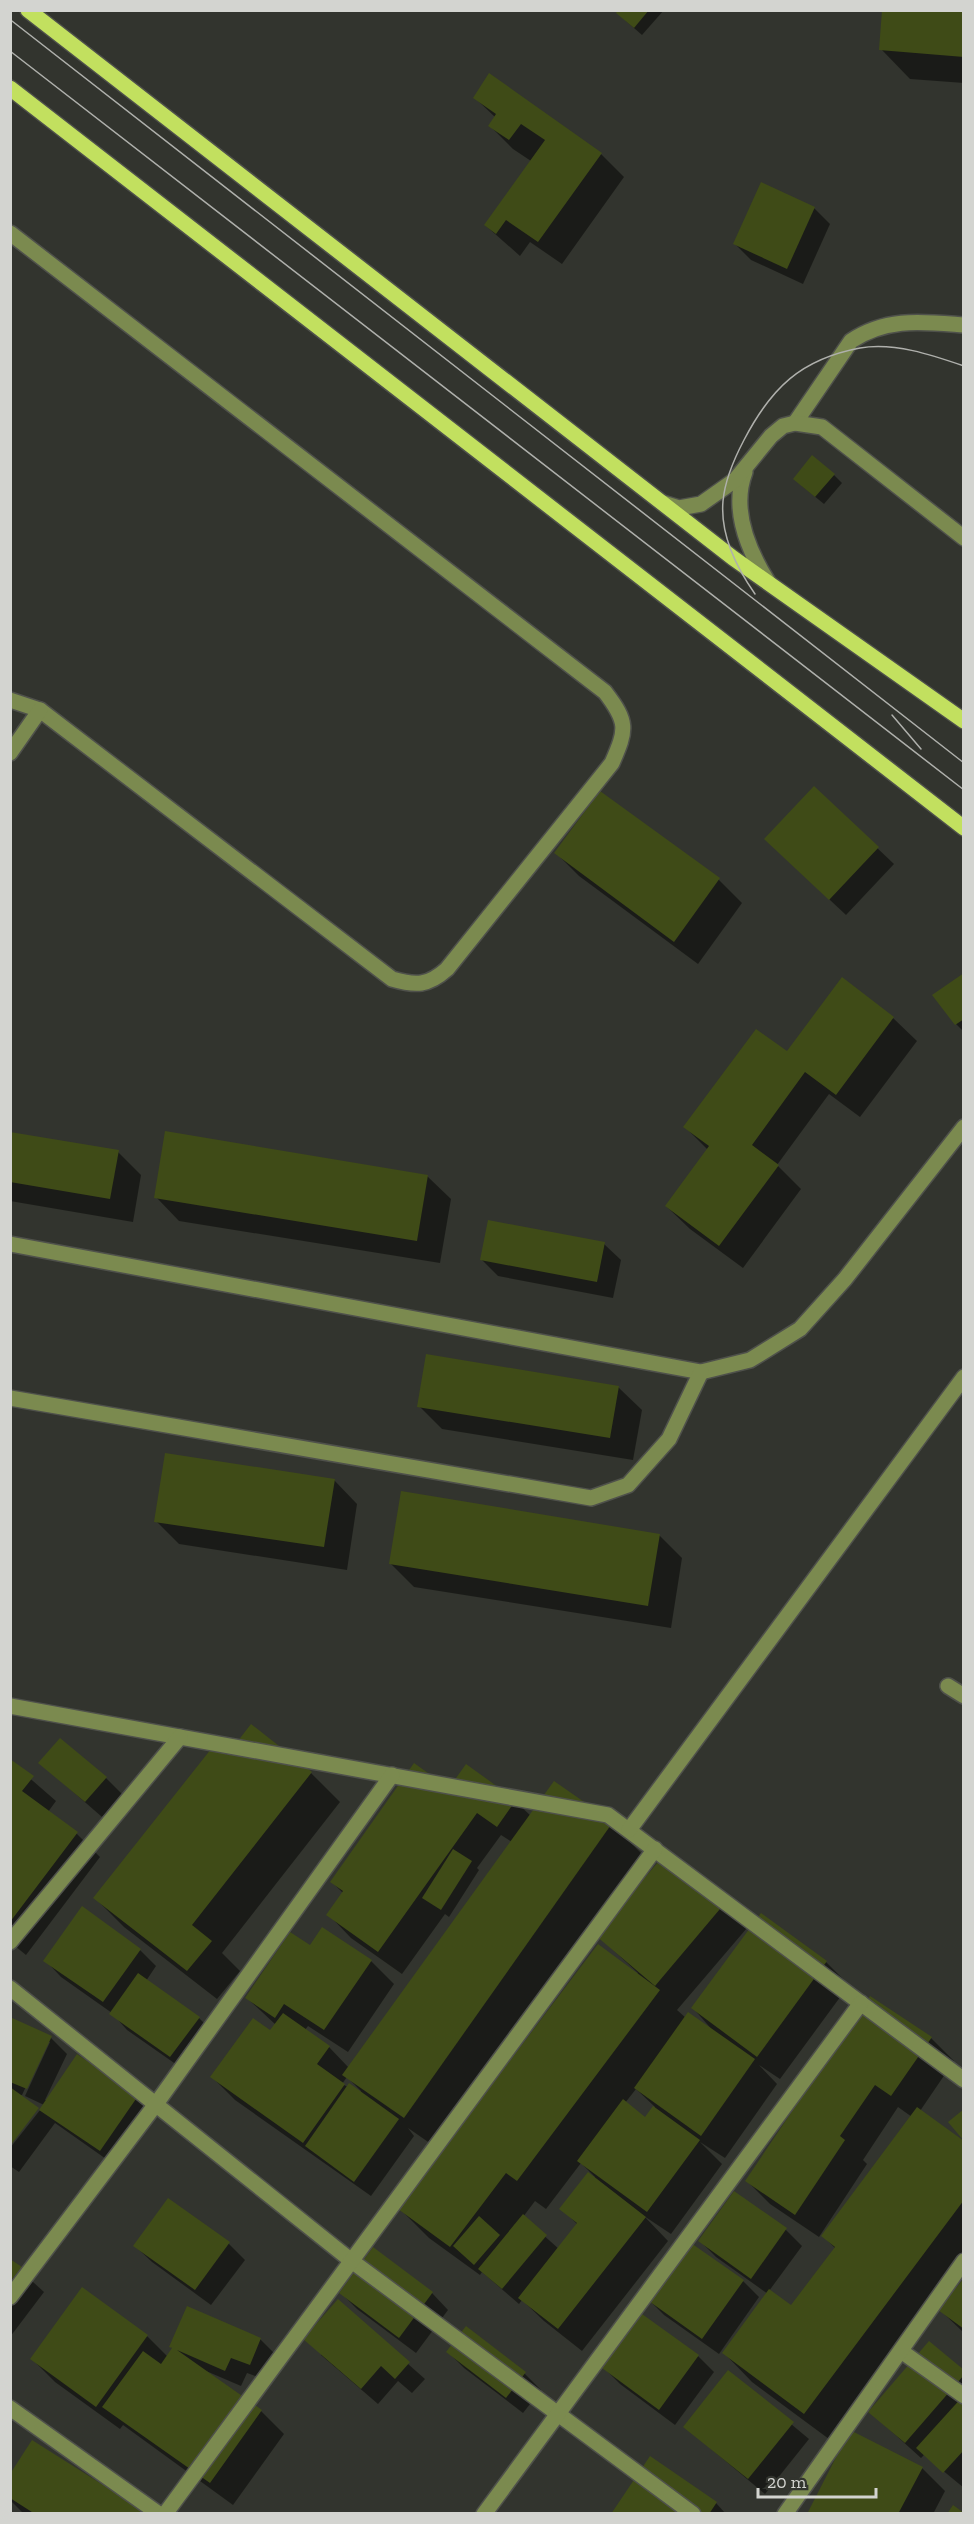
<svg xmlns="http://www.w3.org/2000/svg" width="974" height="2524" font-family="'Zilla Slab',serif">
<rect width="100%" height="100%" fill="#32342e"/>
<g fill="#0007" fill-rule="evenodd">
<path d="M620,10H664L642,35L626,21Z"/>
<path d="M964,10V83L910,79L881,49Z"/>
<path d="M475,98L601,154L624,177L562,264L530,242L520,256L485,225L531,161L513,149L490,126L496,118Z"/>
<path d="M814,208L830,224L803,284L751,260L735,244Z"/>
<path d="M834,475L842,483L824,504L802,486Z"/>
<path d="M814,788L894,864L846,915L782,855Z"/>
<path d="M600,793L719,880L742,903L698,964L579,876L556,853Z"/>
<path d="M964,974V1032L956,1024Z"/>
<path d="M843,979L893,1018L917,1041L860,1117L829,1094L777,1165L801,1189L743,1268L690,1229L666,1206L708,1150L685,1127L787,1053Z"/>
<path d="M10,1134L118,1152L141,1175L133,1222L10,1201Z"/>
<path d="M427,1176L451,1199L440,1263L179,1221L156,1197Z"/>
<path d="M604,1244L621,1260L613,1298L498,1276L482,1260Z"/>
<path d="M618,1387L642,1410L633,1460L442,1429L419,1406Z"/>
<path d="M334,1480L357,1504L347,1570L179,1544L156,1521Z"/>
<path d="M659,1535L682,1558L671,1628L414,1587L390,1563Z"/>
<path d="M251,1727L311,1773L340,1802L222,1953L240,1971L217,1999L124,1927L95,1898L228,1757Z"/>
<path d="M10,1761L56,1801L48,1812L77,1834L100,1857L26,1955L10,1942Z"/>
<path d="M40,1763L106,1778L122,1794L102,1817Z"/>
<path d="M450,1790L515,1801L531,1816L612,1824L641,1853L434,2146L408,2128L414,2136L371,2196L235,2100L212,2077L271,2032L276,2025L247,1998L310,1947L371,1961L394,1984L348,2052L308,2026L305,2030L329,2047L349,2068L512,1842L501,1835L477,1868L479,1870L449,1917L445,1914L402,1974L351,1938L328,1914L343,1893L332,1882ZM347,2077L361,2091L360,2093L342,2084Z"/>
<path d="M666,1855L747,1928L677,2010L686,2018L714,2032L693,2008L826,1962L849,1985L780,2079L759,2065L777,2084L725,2158L700,2142L722,2164L671,2234L644,2216L668,2241L582,2351L544,2321L522,2300L519,2304L482,2272L480,2275L429,2238L400,2209L638,1973L597,1935ZM636,2089L655,2107L646,2119L625,2103ZM581,2163L595,2177L561,2208L578,2225L559,2249L523,2217L535,2201L546,2209Z"/>
<path d="M140,1950L156,1966L146,1981L199,2018L215,2034L187,2072L127,2030L112,2013L61,1977L45,1960Z"/>
<path d="M10,2019L51,2038L67,2054L45,2100L137,2097L153,2113L116,2166L55,2123L19,2172L10,2166V2148L44,2105L25,2096L50,2042H47L22,2095H18L38,2109L10,2143Z"/>
<path d="M931,2038L954,2061L920,2111L964,2143V2268L833,2442L752,2382L724,2353L768,2294L716,2257L700,2241L786,2230L802,2246L769,2291L792,2307L836,2249L823,2236L912,2117L898,2107L863,2160L867,2164L819,2237L770,2204L747,2181Z"/>
<path d="M168,2200L229,2244L245,2260L211,2305L152,2262L135,2246Z"/>
<path d="M374,2249L432,2293L448,2310L416,2353L357,2309L341,2293Z"/>
<path d="M10,2261L44,2292L10,2337Z"/>
<path d="M964,2280V2333L940,2310Z"/>
<path d="M743,2281L759,2297L719,2354L664,2315L648,2299Z"/>
<path d="M338,2302L425,2379L412,2393L398,2381L378,2404L321,2355Z"/>
<path d="M466,2328L525,2374L541,2390L523,2413L464,2368L448,2352Z"/>
<path d="M147,2336L168,2357L173,2349L171,2347L260,2339L276,2355L266,2380L247,2373L241,2386L206,2371L261,2411L284,2434L233,2505L123,2425L120,2429L55,2382L32,2359Z"/>
<path d="M698,2356L714,2372L675,2425L620,2384L604,2368Z"/>
<path d="M729,2372L809,2439L765,2494L685,2427Z"/>
<path d="M964,2372V2488L924,2455L921,2458L870,2412Z"/>
<path d="M922,2468L945,2491L933,2514H808Z"/>
<path d="M10,2477L146,2514H24L10,2500Z"/>
<path d="M716,2503L726,2514H612Z"/>
</g>
<g fill="#3f4b17">
<path d="M618,10H649L634,28L616,13Z"/>
<path d="M882,10H964V57L879,50Z"/>
<path d="M489,73L602,153L538,242L506,220L496,234L484,225L545,140L521,124L509,140L488,126L496,114L473,98Z"/>
<path d="M761,182L815,207L787,269L733,244Z"/>
<path d="M812,455L835,474L815,497L793,479Z"/>
<path d="M814,786L879,847L829,900L764,839Z"/>
<path d="M600,791L720,878L674,942L554,853Z"/>
<path d="M964,973V1019L955,1025L932,995Z"/>
<path d="M842,977L894,1017L836,1095L805,1072L752,1145L779,1165L719,1246L665,1206L709,1146L683,1127L756,1029L787,1051Z"/>
<path d="M165,1131L428,1175L417,1241L154,1198Z"/>
<path d="M10,1132L119,1150L110,1199L10,1182Z"/>
<path d="M488,1220L605,1242L597,1282L480,1260Z"/>
<path d="M426,1354L619,1386L610,1438L417,1407Z"/>
<path d="M165,1453L335,1479L324,1547L154,1522Z"/>
<path d="M401,1491L660,1534L648,1606L389,1564Z"/>
<path d="M251,1724L312,1772L192,1925L212,1941L187,1971L93,1898L215,1744L227,1755Z"/>
<path d="M60,1738L107,1777L85,1802L38,1763Z"/>
<path d="M10,1759L34,1776L22,1791L78,1832L10,1922Z"/>
<path d="M414,1763L449,1788L466,1764L516,1800L497,1827L477,1813L378,1952L326,1915L343,1891L330,1882Z"/>
<path d="M554,1781L613,1822L404,2118L342,2075Z"/>
<path d="M453,1849L472,1861L441,1910L422,1898Z"/>
<path d="M666,1853L725,1903L655,1986L595,1935Z"/>
<path d="M82,1906L141,1949L103,2002L43,1961Z"/>
<path d="M761,1913L827,1961L757,2057L691,2008Z"/>
<path d="M322,1927L372,1960L324,2030L284,2004L275,2018L245,1998L290,1932L310,1945Z"/>
<path d="M598,1944L660,1990L517,2181L506,2173L450,2247L398,2209Z"/>
<path d="M138,1973L200,2017L170,2057L109,2014Z"/>
<path d="M870,1996L932,2037L891,2096L875,2085L840,2136L845,2140L795,2215L745,2181Z"/>
<path d="M688,2012L755,2059L701,2136L634,2088Z"/>
<path d="M283,2013L330,2046L317,2064L345,2084L303,2143L210,2077L253,2018L270,2030Z"/>
<path d="M10,2017L52,2036L27,2089L10,2082Z"/>
<path d="M77,2054L138,2096L100,2151L39,2110Z"/>
<path d="M349,2083L399,2119L354,2182L305,2146Z"/>
<path d="M10,2087L39,2108L10,2146Z"/>
<path d="M623,2099L645,2117L653,2106L700,2140L647,2212L577,2161Z"/>
<path d="M917,2107L964,2141V2200L804,2414L722,2353L769,2289L791,2305L835,2247L821,2236Z"/>
<path d="M964,2109V2141L948,2122Z"/>
<path d="M588,2172L646,2217L558,2329L518,2298L577,2223L559,2209Z"/>
<path d="M734,2191L787,2228L751,2279L698,2241Z"/>
<path d="M168,2198L230,2242L195,2290L133,2246Z"/>
<path d="M523,2214L547,2235L502,2289L478,2269Z"/>
<path d="M479,2216L500,2235L474,2265L453,2246Z"/>
<path d="M688,2241L744,2280L702,2339L646,2299Z"/>
<path d="M373,2247L433,2292L399,2338L339,2293Z"/>
<path d="M10,2259L22,2267L10,2282Z"/>
<path d="M964,2278V2329L938,2310Z"/>
<path d="M82,2287L148,2335L96,2407L30,2359Z"/>
<path d="M338,2299L410,2362L395,2379L381,2366L361,2389L303,2339Z"/>
<path d="M187,2306L261,2338L250,2365L231,2358L225,2371L177,2350L262,2410L210,2483L102,2407L143,2351L161,2364L172,2348L169,2347Z"/>
<path d="M642,2314L699,2355L659,2410L602,2368Z"/>
<path d="M466,2326L526,2372L506,2398L446,2352Z"/>
<path d="M929,2341L964,2370V2375L905,2443L868,2412Z"/>
<path d="M728,2370L794,2422L748,2479L683,2427Z"/>
<path d="M964,2395V2450L943,2473L916,2448Z"/>
<path d="M850,2430L923,2467L898,2514H807Z"/>
<path d="M32,2440L149,2514H35L10,2498V2474Z"/>
<path d="M650,2456L717,2502L709,2514H611Z"/>
<path d="M953,2505L964,2513V2514H947Z"/>
</g>
<g fill="none" stroke-linecap="round" stroke-linejoin="round">
<defs>
<g id="minor">
<path d="M10,233L605,692C628,722 627,729 612,763L447,969C428,986 416,986 392,979L40,710L10,700"/>
<path d="M795,423L851,341C887,317 923,322 964,325"/>
<path d="M745,472C731,509 748,550 768,582"/>
<path d="M663,503L679,508L701,504L735,480L771,436L783,426L795,423L822,427L964,538"/>
<path d="M10,753L40,710"/>
<path d="M10,1244L701,1372L750,1360L800,1329L845,1279L964,1127"/>
<path d="M10,1398L591,1498L628,1485L669,1439L701,1372"/>
<path d="M948,1686L964,1696"/>
<path d="M10,1706L608,1815L964,2080"/>
<path d="M629,1830L964,1377"/>
<path d="M10,1942L180,1737"/>
<path d="M10,1988L353,2262L693,2514"/>
<path d="M10,2297L156,2104L392,1775"/>
<path d="M901,2351L964,2396"/>
<path d="M10,2408L159,2514"/>
<path d="M165,2514L655,1849"/>
<path d="M484,2514L861,2003"/>
<path d="M785,2514L964,2261"/>
</g>
<g id="major">
<path d="M28,10L733,558L964,721"/>
<path d="M10,88L964,828"/>
</g>
</defs>
<use href="#minor" stroke="#4f514b" stroke-width="18"/>
<use href="#major" stroke="#4f514b" stroke-width="18"/>
<use href="#minor" stroke="#7b8a4f" stroke-width="15"/>
<use href="#major" stroke="#c2e05f" stroke-width="15"/>
<g stroke="#afb0ac" stroke-width="1.5">
<path d="M12,21L964,763"/>
<path d="M10,51L964,790"/>
<path d="M755,594C736,567 720,535 723,501C725,479 734,459 744,440C771,388 801,359 860,348C894,342 932,355 964,366"/>
<path d="M892,715L921,749"/>
</g>
</g>
<rect width="974" height="2524" fill="none" stroke="#d3d4d0" stroke-width="24"/>
<path d="M758 2488v9h118v-9" fill="none" stroke="#d3d4d0" stroke-width="3"/>
<text x="767" y="2488" font-size="18" fill="#d3d4d0" stroke="#32342e" stroke-width="4.5" paint-order="stroke">20 m</text>
</svg>
